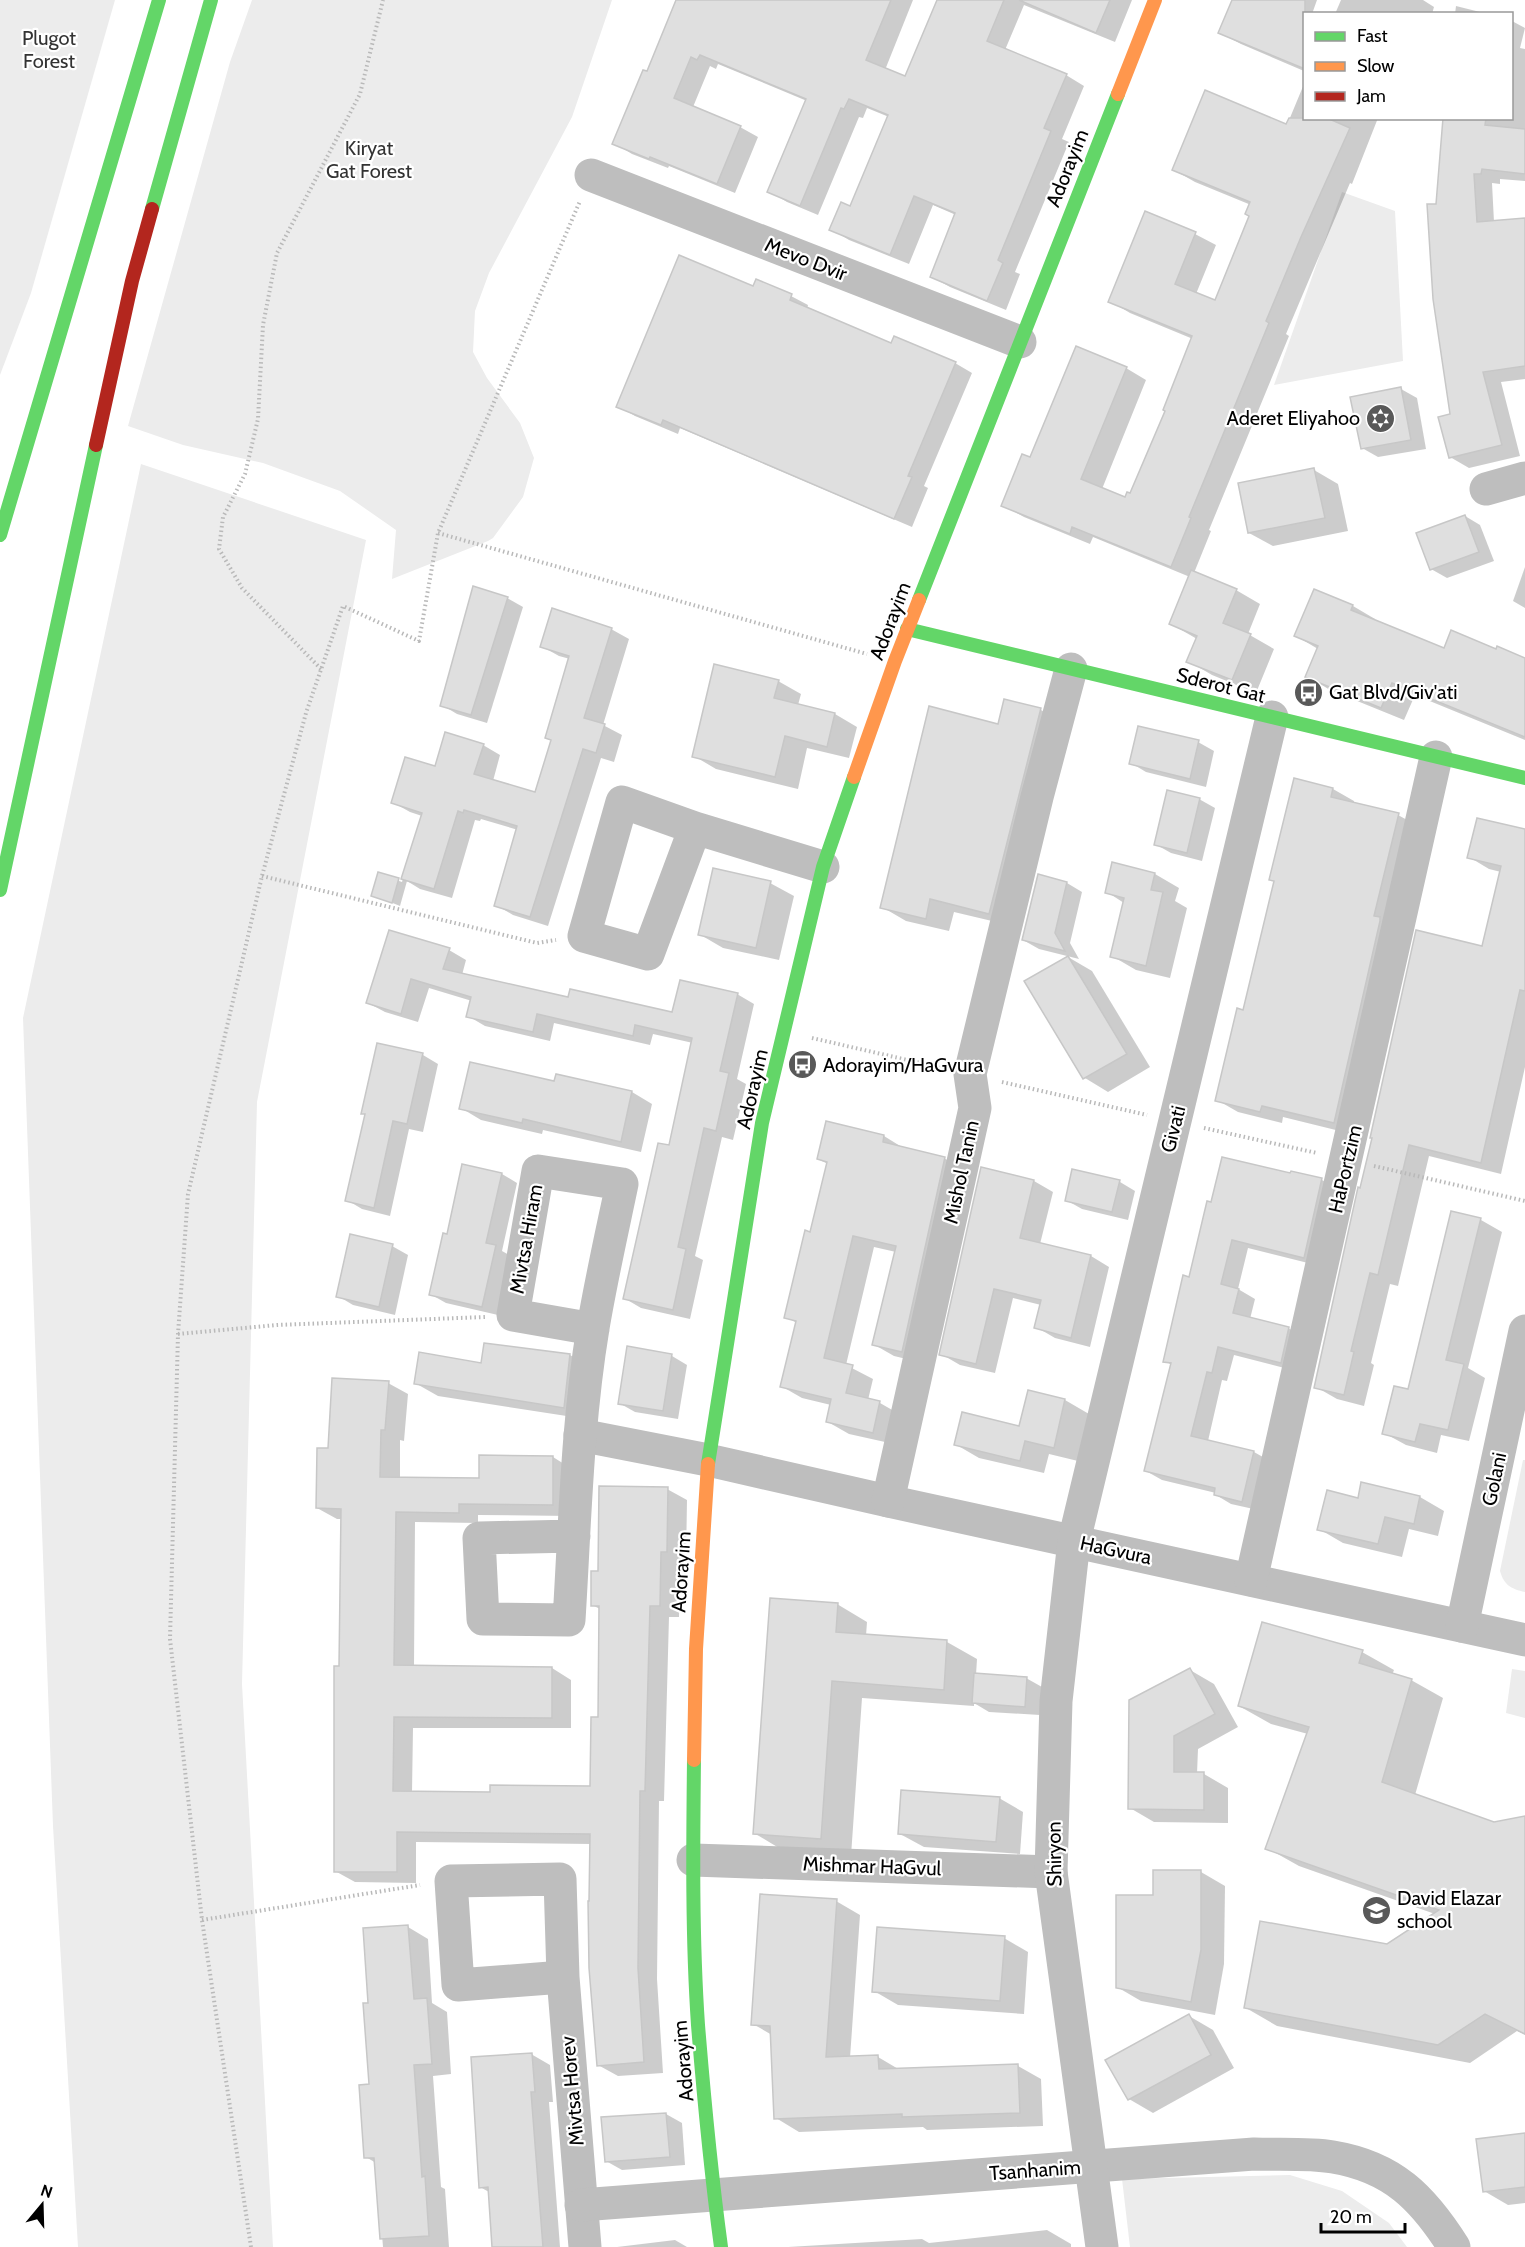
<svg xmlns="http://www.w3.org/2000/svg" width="1525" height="2247" font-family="Cabin,sans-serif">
<rect width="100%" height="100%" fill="#fff"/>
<g fill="#ececec">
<path d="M0,0H115L31,293L0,375Z"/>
<path d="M252,0H612L572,117L489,273L475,311L473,352L487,378L520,423L534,458L523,497L493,538L488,541L392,579L396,530L340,491L263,463L183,445L128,426L230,62Z"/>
<path d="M1342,192L1395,211L1403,361L1274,385Z"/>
<path d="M141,464L366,540L257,1102L242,1684L273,2247H78L53,1826L23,1018Z"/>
<path d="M1523,1460H1525V1592C1511,1589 1504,1585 1500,1571Z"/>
<path d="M1512,1669L1525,1671V1718L1506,1713Z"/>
<path d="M1290,2175L1342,2191L1389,2223L1407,2247H1130L1122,2179Z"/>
</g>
<g fill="#0003">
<path d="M677,0H913L885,70L906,78L939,0H1132L1115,42L1024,5L1005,50L1066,75L1084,86L1062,139L1069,142L1015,272L1020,274L1006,310L950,287L932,277L956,215L933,205L909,264L849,240L831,229L851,208L889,117L867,108L863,118L859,117L818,215L787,202L769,191L807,101L718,64L716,69L710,66L693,107L740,127L758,137L735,193L669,166L668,168L632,154L614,143L648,73Z"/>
<path d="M1234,0H1317L1312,14H1304V71L1241,44L1220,33Z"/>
<path d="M1341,0H1423L1434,7L1432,14H1335Z"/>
<path d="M1456,6L1488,14H1455Z"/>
<path d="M1512,21L1525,28L1520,48L1525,49V181L1500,179V184L1492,183L1494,222L1525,219V379L1501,382L1520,456L1469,468L1450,457L1451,415L1437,205L1445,118H1512Z"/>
<path d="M1304,84V118H1378L1352,184L1350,183L1286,334L1289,336L1209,530L1211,531L1194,573L1236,590L1260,604L1248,634L1274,649L1256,693L1212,675L1188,661L1197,639L1171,624L1190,577L1093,537L1090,544L1024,517L1003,505L1031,459L1126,368L1146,380L1102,489L1126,499L1131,495L1167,411L1193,339L1130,313L1110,301L1146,213L1195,234L1216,245L1196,294L1216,302L1251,216V205L1195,182L1174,170L1287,125Z"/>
<path d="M754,288L791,296L808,305L807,309L892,345L955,363L972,373L924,486L928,488L912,527L680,428L678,434L635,416L618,406Z"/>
<path d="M1401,389L1417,398L1426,449L1378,457L1362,448Z"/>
<path d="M1314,470L1338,484L1348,531L1273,546L1249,533Z"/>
<path d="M1465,516L1480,525L1494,561L1447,578L1431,569Z"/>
<path d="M1525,567V608L1513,601Z"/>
<path d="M1315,591L1353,606L1375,619L1374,621L1445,650L1497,651L1525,659V740L1415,695L1404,720L1330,690L1307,676L1318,649L1296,636Z"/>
<path d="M507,598L523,607L487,723L457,714L442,705Z"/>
<path d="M611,629L629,639L603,725L622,735L614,762L601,758L548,926L513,915L496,905L518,830L481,819L480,821L475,820L452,898L420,889L407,881L400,906L373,895L379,874L402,882L422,816L410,812L392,802L436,768L483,745L500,755L493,781L536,794L553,740L570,659L559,656L541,646Z"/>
<path d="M778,681L801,694L798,705L835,714L857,727L849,758L807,748L798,789L716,769L694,756Z"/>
<path d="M1005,701L1041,710L1064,724L1013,926L954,912L949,931L906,921L882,907L999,725Z"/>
<path d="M1198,742L1214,751L1206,787L1146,772L1131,763Z"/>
<path d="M1333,789L1354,801V804L1398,815L1420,827L1356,1135L1283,1117L1282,1123L1238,1112L1217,1100Z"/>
<path d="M1199,799L1215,808L1202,861L1171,853L1155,844Z"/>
<path d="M1525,831V1067L1501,1174L1429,1156L1398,1286L1390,1284L1371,1363L1374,1365L1364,1406L1337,1399L1316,1387L1483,948L1501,872L1489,869L1469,857Z"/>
<path d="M1113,864L1155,874L1179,888L1175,901L1187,908L1170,978L1136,970L1112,956L1124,903L1107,892Z"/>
<path d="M770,883L794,896L779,960L723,948L699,934Z"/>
<path d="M1067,883L1082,892L1070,943L1079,959L1039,949L1023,940Z"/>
<path d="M449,950L466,960L462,975L570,999L674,1014L737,994L754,1004L737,1079L746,1084L733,1140L722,1137L695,1256L703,1260L690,1319L641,1308L624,1298L670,1147L693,1043L653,1034L650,1045L554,1023L550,1041L485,1026L468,1016L472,1001L429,988L418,1022L385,1012L368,1003Z"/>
<path d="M1068,957L1092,971L1150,1067L1108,1092L1085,1078Z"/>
<path d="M378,1045L423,1055L438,1064L423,1132L409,1129L390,1216L362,1209L347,1200L366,1115L363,1113Z"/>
<path d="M555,1083L632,1092L652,1104L641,1152L543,1130L542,1134L481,1120L461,1108Z"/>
<path d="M827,1122L884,1136L905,1149L944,1158L965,1171L923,1363L894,1356L873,1344L896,1252L874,1247L846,1365L873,1379L868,1400L880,1403L901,1415L894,1444L849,1434L828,1422L831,1405L802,1398L781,1386L797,1323L786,1317L811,1233L828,1164L818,1159Z"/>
<path d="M982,1168L1034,1181L1053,1192L1040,1244L1091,1256L1109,1267L1090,1347L1055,1338L1036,1327L1041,1305L1013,1298L995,1373L960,1365L941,1354Z"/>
<path d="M1073,1170L1120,1182L1135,1191L1128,1220L1082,1209L1066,1200Z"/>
<path d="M502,1174L517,1183L502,1251L511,1256L498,1315L446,1303L430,1294L448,1236Z"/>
<path d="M1322,1180L1337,1189L1320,1266L1248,1248L1238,1289L1255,1299L1250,1319L1288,1328L1304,1337L1296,1371L1234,1355L1227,1381L1222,1380L1208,1441L1254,1452L1270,1461L1258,1510L1231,1504L1216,1495V1493L1162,1480L1146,1471L1172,1365L1165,1361L1190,1278L1208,1203Z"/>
<path d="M1452,1213L1481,1220L1502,1232L1468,1368L1485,1378L1469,1441L1441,1435L1437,1453L1406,1445L1384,1433L1409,1391Z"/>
<path d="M392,1246L408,1255L395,1315L353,1305L338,1296Z"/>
<path d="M546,1351L570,1355L592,1368L586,1419L438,1396L415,1383L482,1365L546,1354Z"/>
<path d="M672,1356L687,1365L678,1419L635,1412L619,1403Z"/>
<path d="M388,1383L408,1394L404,1441L400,1440V1479H480L553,1457L572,1469V1516L478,1515V1523L415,1522L414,1667L552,1668L571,1680V1728H413L412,1793L492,1794L591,1788L599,1718L600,1609L592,1605L599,1573L667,1489L687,1500L686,1562H680L679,1617H669L664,1801H659L657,1979L663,2073L618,2076L598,2065L591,1844L416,1842V1883L355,1882L335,1871L341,1668L342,1519H337L317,1508L329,1449Z"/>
<path d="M1029,1391L1065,1400L1089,1414L1078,1461L1049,1454L1044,1473L979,1458L955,1444L1021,1428Z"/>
<path d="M1363,1484L1420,1497L1444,1511L1438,1536L1409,1529L1402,1557L1343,1543L1319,1529L1359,1500Z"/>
<path d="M837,1604L867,1622L866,1636L947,1642L977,1659L976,1675L1026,1678L1042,1687L1040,1715L989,1712L974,1703V1706L862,1698L851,1856L784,1851L754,1833Z"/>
<path d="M1362,1652L1394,1670L1392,1675L1411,1680L1443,1698L1415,1795L1494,1823L1525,1817V2035L1517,2031L1470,2063L1277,2026L1246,2008L1388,1946L1435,1914L1299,1866L1267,1848L1308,1734L1271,1724L1239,1706Z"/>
<path d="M1190,1670L1214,1684L1238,1727L1198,1749L1197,1774H1204L1228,1788V1823L1154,1822L1130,1808Z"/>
<path d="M999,1798L1023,1812L1020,1854L924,1847L900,1834Z"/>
<path d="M1201,1872L1225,1886L1224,1964L1215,2015L1141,2001L1117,1987L1154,1896Z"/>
<path d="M836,1901L860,1915L850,2058L878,2057L900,2070L1018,2066L1041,2079L1043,2126L927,2130L923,2127L799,2132L776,2118L772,2035L753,2024Z"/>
<path d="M408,1927L428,1939L432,2003L447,2012L451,2074L433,2076L441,2187L445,2189L449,2247H383L376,2163L366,2157L371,2086L370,2004Z"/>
<path d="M1004,1938L1028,1952L1024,2014L898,2005L874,1991Z"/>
<path d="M1189,2016L1213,2030L1234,2068L1153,2113L1129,2099Z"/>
<path d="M531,2054L550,2065L553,2102H549L560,2247H493L489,2192L480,2187Z"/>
<path d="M666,2114L682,2123L685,2165L622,2170L606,2161Z"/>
<path d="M1525,2134V2203L1508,2205L1484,2191Z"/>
<path d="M1047,2230L1071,2244V2247H788L922,2239L929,2243Z"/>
<path d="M675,2240L687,2247H617Z"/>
</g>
<g fill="#dfdfdf" stroke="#c7c7c7" stroke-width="1.5">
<path d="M676,0H891L866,60L905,76L937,0H1004L987,41L1067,74L1044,128L1051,131L998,260L1003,263L987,301L930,277L955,213L914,196L890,255L829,230L841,202L850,206L888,115L849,99L844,109L841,108L800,206L767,192L806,99L700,55L697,60L691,57L674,98L741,126L717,184L650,157L649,159L612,144L643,70L647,71Z"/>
<path d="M1019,0H1110L1096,33Z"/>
<path d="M1232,0H1305V69L1218,33Z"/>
<path d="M1205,90L1286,124L1289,118H1327L1350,128L1301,237L1266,321L1269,323L1189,517L1191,518L1171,567L1072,527L1070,534L1001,506L1022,454L1030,457L1076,346L1127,367L1081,479L1125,497L1127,492L1130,493L1165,411L1163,410L1192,336L1108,302L1145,211L1196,232L1175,284L1215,300L1249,216L1245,214L1250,202L1172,170Z"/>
<path d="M1443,118H1486L1485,125L1525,129V174L1482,169L1481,174H1474L1477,222L1525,218V366L1483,372L1502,445L1449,458L1438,417L1450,414L1433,299L1427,204H1436Z"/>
<path d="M679,255L753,286L756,279L792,294L790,300L891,343L894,336L956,362L908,476L912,477L894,519L663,420L661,425L616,407Z"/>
<path d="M1401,387L1411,440L1361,449L1350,397Z"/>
<path d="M1314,468L1325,518L1248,533L1238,483Z"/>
<path d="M1465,515L1479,552L1430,570L1416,533Z"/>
<path d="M1191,570L1237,589L1223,623L1251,634L1232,680L1186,662L1197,636L1169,624Z"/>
<path d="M473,586L508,597L471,715L440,706Z"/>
<path d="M1314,589L1353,605L1351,610L1444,648L1451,630L1496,649L1497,646L1525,658V737L1392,683L1381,708L1305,677L1318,646L1294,636Z"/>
<path d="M552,608L612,628L584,718L605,724L596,753L583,749L530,917L494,906L517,826L464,810L463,813L458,811L434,889L401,879L422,813L391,803L405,757L435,766L445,732L484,744L474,774L535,792L551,740L545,738L569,656L540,647Z"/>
<path d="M714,664L779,680L774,698L835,713L827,747L785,736L775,777L692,757Z"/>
<path d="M1004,699L1041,708L989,914L930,899L926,919L880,908L929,706L998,724Z"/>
<path d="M1138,726L1199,740L1190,779L1129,764Z"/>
<path d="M1294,778L1333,788L1331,797L1399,813L1374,916L1380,917V921L1334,1123L1262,1106L1260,1112L1215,1101L1237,1008L1243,1010L1274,881L1269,880Z"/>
<path d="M1167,790L1200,798L1187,853L1154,845Z"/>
<path d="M1477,818L1525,829V991L1520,990L1481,1163L1409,1145L1378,1275L1370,1273L1351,1351L1354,1352L1344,1395L1314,1388L1358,1187L1360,1188L1372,1138H1370L1416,930L1482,946L1501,866L1467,858Z"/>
<path d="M1112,862L1155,873L1151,890L1163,892L1146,966L1110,957L1124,898L1105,893Z"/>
<path d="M713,868L771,881L756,948L698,935Z"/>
<path d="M378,872L399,878L392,903L371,896Z"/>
<path d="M1038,874L1067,882L1055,933L1065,951L1022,940Z"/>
<path d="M389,930L450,948L443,969L568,997L570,989L672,1012L680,980L738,993L720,1071L729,1073L716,1131L704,1128L678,1247L686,1249L673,1310L623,1299L658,1143L669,1145L692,1038L635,1025L633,1036L537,1014L533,1032L466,1017L471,997L411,979L401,1014L366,1003Z"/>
<path d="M1068,956L1127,1054L1083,1079L1024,981Z"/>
<path d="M377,1043L423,1053L407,1124L393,1121L374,1208L345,1201L365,1114H361Z"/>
<path d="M470,1062L554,1081L556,1074L632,1091L621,1142L523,1119L522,1123L459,1109Z"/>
<path d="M826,1121L884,1135L883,1142L945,1157L902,1352L872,1345L896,1246L853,1236L824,1358L853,1365L846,1393L880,1401L873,1433L826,1422L831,1399L780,1387L796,1321L784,1318L805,1230L810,1232L827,1162L817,1159Z"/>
<path d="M1222,1157L1290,1173L1291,1171L1322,1178L1304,1258L1232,1240L1221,1284L1239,1289L1233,1313L1289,1327L1281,1363L1218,1347L1212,1373L1207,1372L1191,1436L1254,1451L1242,1502L1214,1495L1215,1488L1144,1471L1171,1363L1163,1362L1183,1275L1189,1277L1207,1201L1211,1202Z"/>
<path d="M462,1164L502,1173L486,1243L496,1245L482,1307L429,1295L443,1233L447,1234Z"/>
<path d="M981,1167L1034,1180L1020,1238L1091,1255L1071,1338L1034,1328L1041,1300L994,1289L976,1364L939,1355Z"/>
<path d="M1072,1169L1120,1180L1112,1212L1065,1201Z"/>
<path d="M1451,1211L1481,1218L1446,1360L1464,1364L1448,1430L1420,1424L1415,1442L1382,1434L1394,1386L1408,1389Z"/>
<path d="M350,1234L393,1244L379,1307L336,1297Z"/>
<path d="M484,1343L570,1354L564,1408L414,1384L419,1352L481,1363Z"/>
<path d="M627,1346L672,1354L663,1411L618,1404Z"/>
<path d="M332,1378L389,1381L385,1430H381L380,1477L479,1478V1455L553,1456V1505L459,1504V1513L396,1512L394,1665L552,1667V1718L394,1717L393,1791L490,1792V1785L590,1786L591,1717H598L599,1606H591V1571H598L599,1486L668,1487L667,1552H661L660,1606H650L645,1791H640L638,1968L644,2062L597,2066L589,1968L588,1901H589L590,1834L397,1832V1872H334V1666H339L341,1509L316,1508L317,1448H328Z"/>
<path d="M1028,1390L1065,1399L1054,1448L1025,1441L1020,1461L954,1445L962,1412L1019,1426Z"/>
<path d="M1361,1482L1420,1496L1414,1524L1385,1517L1378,1544L1317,1530L1327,1490L1358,1498Z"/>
<path d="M770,1598L838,1603L836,1632L947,1640L944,1690L832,1681L821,1839L753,1834Z"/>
<path d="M1262,1622L1363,1650L1359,1663L1412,1679L1382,1782L1494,1822L1525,1816V2034L1485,2014L1438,2045L1244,2008L1260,1921L1387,1944L1439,1910L1265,1849L1309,1727L1238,1706Z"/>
<path d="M1190,1668L1215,1714L1174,1736V1772H1204V1810L1128,1809L1129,1700Z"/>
<path d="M974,1673L1027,1677L1025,1707L972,1703Z"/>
<path d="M901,1790L1000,1797L996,1842L898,1834Z"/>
<path d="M1153,1870H1201V1950L1191,2002L1116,1988V1895H1153Z"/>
<path d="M760,1894L837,1899L826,2057L878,2055L879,2069L1018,2064L1020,2113L902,2117V2114L774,2119L770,2026L751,2025Z"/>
<path d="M408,1925L414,1999L427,1998L432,2064L414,2065L422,2177L425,2176L429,2236L380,2239L374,2158H364L359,2085L369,2084L363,2003H368L363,1928Z"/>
<path d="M877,1927L1005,1936L1000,2001L872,1992Z"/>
<path d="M1189,2014L1211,2055L1128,2100L1105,2060Z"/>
<path d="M532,2053L535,2092H531L543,2247H492L488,2187L479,2188L471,2057Z"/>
<path d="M666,2113L670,2157L605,2162L601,2117Z"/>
<path d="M1525,2133V2187L1483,2192L1476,2139Z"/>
</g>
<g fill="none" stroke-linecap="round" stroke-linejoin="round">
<g stroke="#b9b9b9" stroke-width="4" stroke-dasharray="1.5 3" stroke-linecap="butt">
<path d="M438,533L867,654"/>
<path d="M321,669L242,588L219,549L223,517L245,474L258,419L263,325L277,253L360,94L383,0"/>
<path d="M262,876L537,943L556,940"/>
<path d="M812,1038L942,1068"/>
<path d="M1002,1082L1147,1115"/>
<path d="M1204,1128L1317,1153"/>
<path d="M1374,1166L1525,1201"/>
<path d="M178,1334L277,1325L485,1317"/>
<path d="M202,1920L420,1885"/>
<path d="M251,2247L202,1920L170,1639L178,1334L188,1194L262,876L306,713L343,606L419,641L438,533L580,201"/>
</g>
<g stroke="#bebebe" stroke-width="33">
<path d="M591,175L1020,342"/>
<path d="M1486,489L1525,478"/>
<path d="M695,828L648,954L584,936L622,802L695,828L823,867"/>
<path d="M580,1435L708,1460L888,1501L1525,1640"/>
<path d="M888,1501L975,1108L970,1074L1037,797L1071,669"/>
<path d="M574,1536L479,1538L483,1619L569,1620C575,1523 577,1424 593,1328C601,1280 612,1232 622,1184L538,1171L513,1315L593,1329"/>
<path d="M1251,1580L1436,757"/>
<path d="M1462,1626L1525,1331"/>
<path d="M693,1860L1051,1872"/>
<path d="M563,1977L458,1985L451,1881L560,1879L563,1977L585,2247"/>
<path d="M581,2205L1254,2154C1280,2155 1308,2153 1333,2157C1393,2167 1423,2198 1454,2247"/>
<path d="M1102,2247L1051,1872L1056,1701L1074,1541L1272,717"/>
</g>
<g stroke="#63d668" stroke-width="14">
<path d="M152,209L211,0"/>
<path d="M0,535L159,0"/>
<path d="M919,600L1118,94"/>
<path d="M907,629L1525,778"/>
<path d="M0,890L96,445"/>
<path d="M708,1464L762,1123L823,867L854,777"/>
<path d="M694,1760C693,1848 692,1937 698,2025C704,2099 711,2173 721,2247"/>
</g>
<g stroke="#ff974d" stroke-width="14">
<path d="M1118,94L1155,0"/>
<path d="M854,777L895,661L919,600"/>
<path d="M694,1760L696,1649L708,1464"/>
</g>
<path stroke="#b3261e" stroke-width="14" d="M96,445L132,281L152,209"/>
</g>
<defs>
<symbol id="synagogue-disc" viewBox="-11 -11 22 22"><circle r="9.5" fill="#595959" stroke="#fff"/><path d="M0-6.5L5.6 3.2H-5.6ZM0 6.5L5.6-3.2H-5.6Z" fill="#fff"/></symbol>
<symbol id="bus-disc" viewBox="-11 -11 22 22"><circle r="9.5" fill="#595959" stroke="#fff"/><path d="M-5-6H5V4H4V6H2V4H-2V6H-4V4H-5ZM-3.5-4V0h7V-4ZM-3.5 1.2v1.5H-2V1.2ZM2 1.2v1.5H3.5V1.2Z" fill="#fff"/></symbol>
<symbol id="school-disc" viewBox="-11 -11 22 22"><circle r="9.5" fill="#595959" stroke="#fff"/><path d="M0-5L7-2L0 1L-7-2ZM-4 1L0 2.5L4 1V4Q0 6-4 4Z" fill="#fff"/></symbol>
</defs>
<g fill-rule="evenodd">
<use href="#synagogue-disc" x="1364" y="402" width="33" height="33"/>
<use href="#bus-disc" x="1292" y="676" width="33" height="33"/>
<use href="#bus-disc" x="786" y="1048" width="33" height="33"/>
<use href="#school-disc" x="1360" y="1894" width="33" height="33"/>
</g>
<g text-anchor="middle" stroke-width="4.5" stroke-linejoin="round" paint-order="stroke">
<g font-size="20" fill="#333" stroke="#fff">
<text x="49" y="45">Plugot<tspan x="49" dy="23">Forest</tspan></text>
<text x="369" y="155">Kiryat<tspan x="369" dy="23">Gat Forest</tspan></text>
</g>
<g font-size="20" fill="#000" stroke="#fff">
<text transform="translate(1067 168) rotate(-68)" y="7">Adorayim</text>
<text transform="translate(806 259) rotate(21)" y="7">Mevo Dvir</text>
<text transform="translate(890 621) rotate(-69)" y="7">Adorayim</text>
<text transform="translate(1221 685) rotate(14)" y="7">Sderot Gat</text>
<text transform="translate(752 1089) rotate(-77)" y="7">Adorayim</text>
<text transform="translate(1173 1129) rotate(-76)" y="7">Givati</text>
<text transform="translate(1345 1169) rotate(-77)" y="7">HaPortzim</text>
<text transform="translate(961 1172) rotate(-78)" y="7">Mishol Tanin</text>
<text transform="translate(526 1239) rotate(-80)" y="7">Mivtsa Hiram</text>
<text transform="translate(1494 1479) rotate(-78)" y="7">Golani</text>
<text transform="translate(1116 1550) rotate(12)" y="7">HaGvura</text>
<text transform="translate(681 1572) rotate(-86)" y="7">Adorayim</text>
<text transform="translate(1054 1854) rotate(-91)" y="7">Shiryon</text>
<text transform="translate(872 1866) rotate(2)" y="7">Mishmar HaGvul</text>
<text transform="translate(683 2061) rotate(-95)" y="7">Adorayim</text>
<text transform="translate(572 2091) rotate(-95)" y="7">Mivtsa Horev</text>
<text transform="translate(1035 2170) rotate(-4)" y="7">Tsanhanim</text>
</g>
<g font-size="20" fill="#000" stroke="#fff" text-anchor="start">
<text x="1360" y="425" text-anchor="end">Aderet Eliyahoo</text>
<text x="1329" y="699">Gat Blvd/Giv'ati</text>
<text x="823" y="1072">Adorayim/HaGvura</text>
<text x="1397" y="1905">David Elazar<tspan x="1397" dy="23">school</tspan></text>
</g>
</g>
<rect x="1303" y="12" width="210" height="108" fill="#ffffff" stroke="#999999" stroke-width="1.5"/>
<rect x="1315" y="32" width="30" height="9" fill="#63d668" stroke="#999999" stroke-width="1.5"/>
<text x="1357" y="42" font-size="18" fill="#000000">Fast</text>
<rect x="1315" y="62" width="30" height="9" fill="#ff974d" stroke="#999999" stroke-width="1.5"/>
<text x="1357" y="72" font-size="18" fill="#000000">Slow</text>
<rect x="1315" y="92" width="30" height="9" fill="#b3261e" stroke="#999999" stroke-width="1.5"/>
<text x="1357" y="102" font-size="18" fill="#000000">Jam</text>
<g transform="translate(42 2205) rotate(19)" stroke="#ffffff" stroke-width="4.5" paint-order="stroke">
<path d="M0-4.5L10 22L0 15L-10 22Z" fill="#000000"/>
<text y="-9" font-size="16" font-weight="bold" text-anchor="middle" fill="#000000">N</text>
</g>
<path d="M1321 2223v9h84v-9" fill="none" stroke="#000000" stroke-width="3"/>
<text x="1330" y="2223" font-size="18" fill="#000000" stroke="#ffffff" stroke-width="4.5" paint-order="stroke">20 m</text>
</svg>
